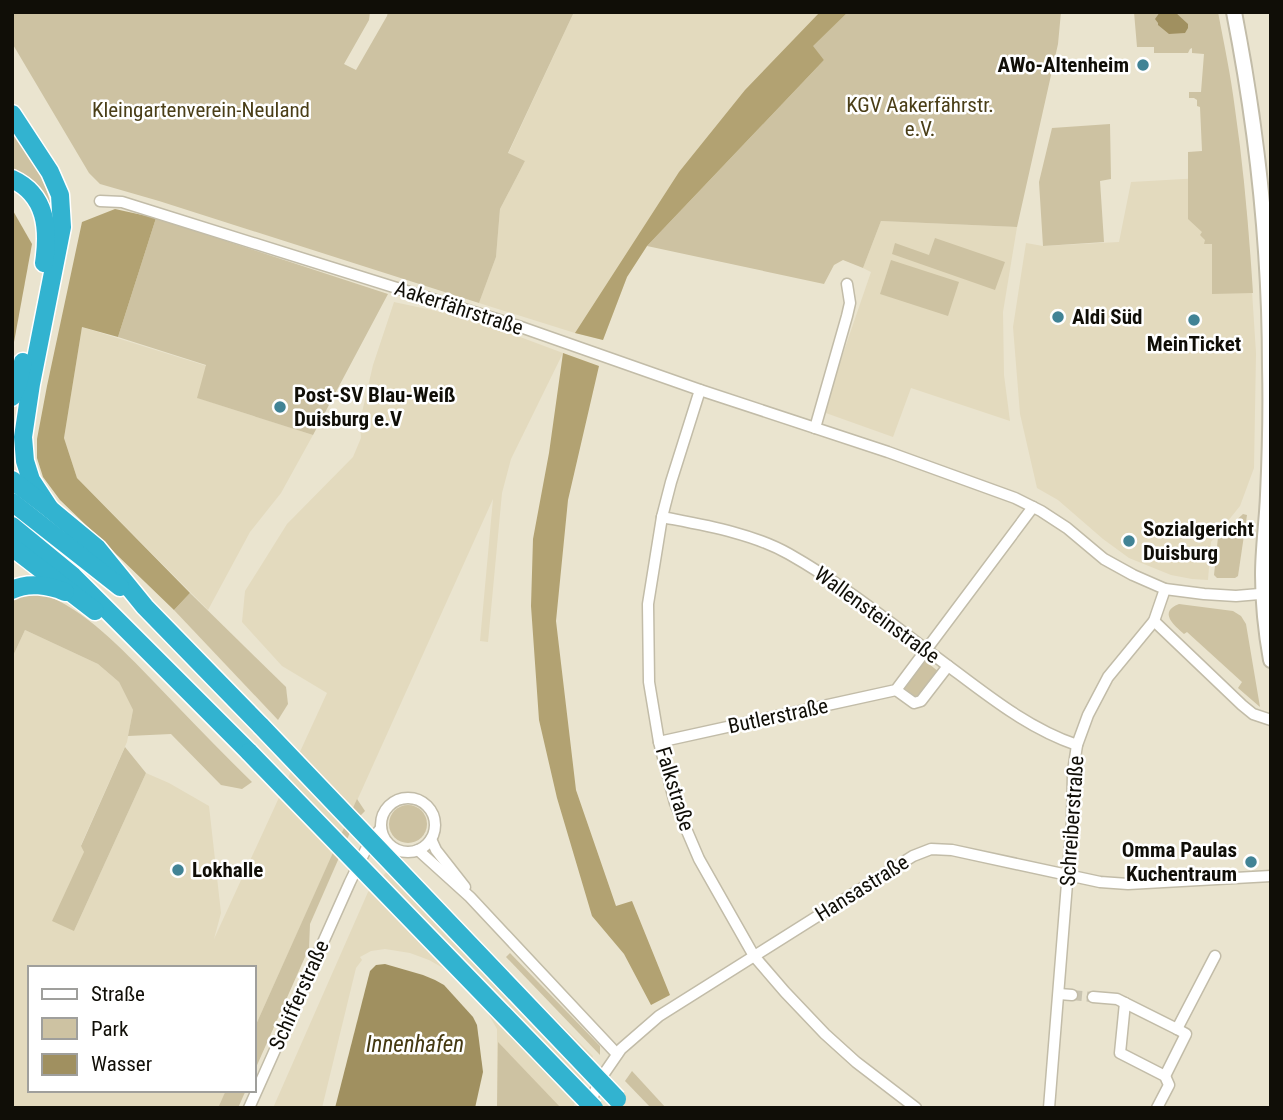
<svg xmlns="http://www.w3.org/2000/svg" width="1283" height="1120" font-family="'Roboto Condensed',sans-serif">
<rect width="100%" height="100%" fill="#eae4cf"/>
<g fill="#e3dabe">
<path d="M574,12H848L813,46L824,60L647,246L627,277L603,340L575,333L479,303L496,257L500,209L525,161L508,154Z"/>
<path d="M1219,177H1243L1248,229L1256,353L1254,468L1240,506L1211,542L1208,580L1192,579L1171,575L1129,558L1103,539L1058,500L1037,488L1020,414L1013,327L1026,243L1043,246L1119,242L1131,182Z"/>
<path d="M881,221L1017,227L1003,312L1004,375L1010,421L911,388L893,437L823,412L871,272L863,268Z"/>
<path d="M394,302L469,318L563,353L511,459L502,493L488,642L480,641L493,499L254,1029V968H30V1090H226L218,1108H12V658L25,630L98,664L119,682L133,710L127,742L81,845L84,852L74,931L146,773L169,783L209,806L221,913L214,939L327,693L282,666L242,622L245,591L287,524L353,457L361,438L360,421L373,365Z"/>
<path d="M82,327L207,366L198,398L313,435L281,493L250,532L208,610L77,478L64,438Z"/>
<path d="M391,867L460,923L593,1056L573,1108H497V1029L482,1003L452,973L429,960L410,953L385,949L371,951L360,957L362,960L356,968L322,1108H273L368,892Z"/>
</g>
<g fill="#cdc2a2">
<path d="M12,12H370L369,20L344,64L356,70L387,16L388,12H574L508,153L525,161L500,209L496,257L479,303L159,201L100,184L89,173L12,43Z"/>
<path d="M848,12H1061L1058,44L1017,227L881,221L863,268L843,260L834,265L824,284L647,246L824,60L812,46Z"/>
<path d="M1134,12H1218C1224,44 1231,76 1235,109C1244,170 1249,232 1253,293L1212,294V244H1204L1205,240L1200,235L1202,232L1188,219V152L1202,151L1200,107L1197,106V100L1194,98H1189V92H1201L1204,54L1192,53V48L1190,49L1188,53H1154V47H1137Z"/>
<path d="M1110,124L1111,179L1100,181L1104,242L1043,246L1039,182L1052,128Z"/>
<path d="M12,126L42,175L52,208L42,194L12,169Z"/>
<path d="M156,218L388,294L313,435L197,398L206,365L118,337Z"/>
<path d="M935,238L1005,262L995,290L892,254L895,243L929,255Z"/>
<path d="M891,260L959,282L948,316L880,294Z"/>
<path d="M1243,514L1247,515L1238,576L1235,578H1217L1214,575L1218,537Z"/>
<path d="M41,593C86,610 121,648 154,682C186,715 218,749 252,782L242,789L221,785L171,734L128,736L133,710L119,682L98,664L25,630L12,658V598L19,594Z"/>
<path d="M190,593L286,687L288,704L278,720L174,610Z"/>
<path d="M1179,604L1233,611L1241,616L1246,624L1260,707L1238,688L1242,682L1187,632L1184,634C1174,625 1158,612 1179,604Z"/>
<path d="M924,660L939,672L920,698H917L904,688Z"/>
<path d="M125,747L146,773L74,931L52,921L84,852L81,846Z"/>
<path d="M357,799L365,811L360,816L352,828L310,924L309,948L254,1072V1029Z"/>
<circle cx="408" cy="824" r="19"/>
<path d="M510,953L600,1046V1055L506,957Z"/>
<path d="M498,1042L561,1108H497Z"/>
<path d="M632,1071L666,1108H651L625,1081Z"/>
<path d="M226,1090H246L238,1108H218Z"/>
</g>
<g fill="#b2a272">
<path d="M820,12H848L813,46L824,60L647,246L627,277L603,340L575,333L679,172L745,90Z"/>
<path d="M12,209L32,244L12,353Z"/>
<path d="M115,209L156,218L118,337L82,327L64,438L77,478L190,593L174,610L60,500L43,477L37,458V439L47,386L82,222Z"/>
<path d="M563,353L599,366L568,500L556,621L576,790L616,906L632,901L670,995L651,1005L624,954L592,916L557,798L539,720L531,606L533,539L549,453Z"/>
</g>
<g fill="#a09060">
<path d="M1160,12H1175L1188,24V28L1185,33L1169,34L1158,25V23L1155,19Z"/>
<path d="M385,964L423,975L435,980L444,985L473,1017L477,1025L483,1072L475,1108H335L370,971L376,965Z"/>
</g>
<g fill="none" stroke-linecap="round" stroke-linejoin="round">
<path stroke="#c9c4b1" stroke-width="10" stroke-dasharray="10 5" stroke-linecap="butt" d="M1072,995L1093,997"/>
<defs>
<g id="minor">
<path d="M100,201L122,202L515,325L700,390L888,452L1015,498L1041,511L1067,528L1104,559L1133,575L1165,589L1204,594L1236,596L1271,593"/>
<path d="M700,390L671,482L662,517L648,604L649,682L659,742L675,803L699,859L754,956L785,992L825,1034L856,1062L916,1108"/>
<path d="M815,428L847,316L850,303L847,284"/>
<path d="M662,517C703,525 752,533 789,554C849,588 903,633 959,674C996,702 1033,730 1077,745"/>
<path d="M1154,621L1242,705L1253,714L1271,720"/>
<path d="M896,690L914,703L921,701L948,666"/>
<path d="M659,742L896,690L1033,507"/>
<circle cx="408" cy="825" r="27"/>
<path d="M431,839L436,850L465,887"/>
<path d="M418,850L470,897L617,1054"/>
<path d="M1059,994L1072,995"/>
<path d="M1093,997L1117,999L1177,1029L1215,956"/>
<path d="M1125,1003L1120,1053L1165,1076L1169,1085L1157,1108"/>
<path d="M1165,1076L1186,1034L1177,1029"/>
<path d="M589,1107L599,1081L621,1049L659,1016L913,856L931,849L952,850L1100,882L1128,884L1271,876"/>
<path d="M249,1108L350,882L369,843L381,828"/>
<path d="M1049,1108L1072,821L1073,772L1077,745L1088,715L1108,677L1154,621L1165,589"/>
</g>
<path id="secondary" d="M1234,12C1257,129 1270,248 1270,367C1271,410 1270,452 1268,495C1267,522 1263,548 1263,575C1263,603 1266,632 1271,660"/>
<g id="motorway">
<path d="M12,114L50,172L60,195L62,227L31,384L23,437L25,461L31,480L50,509"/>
<path d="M12,179C47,195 49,230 44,263"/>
<path d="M12,397L18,383L23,362"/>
<path d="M12,480L50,509L97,548L145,607L261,726"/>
<path d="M12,502L120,587"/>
<path d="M12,526L73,576L249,752"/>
<path d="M12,547L95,611"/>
<path d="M12,590C28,582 49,585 65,592"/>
</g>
</defs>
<use href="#minor" stroke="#c2bca8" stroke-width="13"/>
<use href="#secondary" stroke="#c2bca8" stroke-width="18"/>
<use href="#motorway" stroke="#fff" stroke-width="21"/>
<use href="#minor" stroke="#fff" stroke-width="10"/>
<use href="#secondary" stroke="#fff" stroke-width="14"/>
<use href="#motorway" stroke="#32b3d0" stroke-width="18"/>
<defs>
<g id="motorway-bridge">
<path d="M261,726L617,1099"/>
<path d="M249,752L594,1108"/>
</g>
</defs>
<use href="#motorway-bridge" stroke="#fff" stroke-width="21" stroke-linecap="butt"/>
<use href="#motorway-bridge" stroke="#32b3d0" stroke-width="18"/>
</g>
<g fill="#418395" stroke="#fff" stroke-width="2.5">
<circle cx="1143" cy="65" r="7"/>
<circle cx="1058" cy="317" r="7"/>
<circle cx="1194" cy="320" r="7"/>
<circle cx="280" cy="407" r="7"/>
<circle cx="1129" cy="541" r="7"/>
<circle cx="1251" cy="862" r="7"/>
<circle cx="178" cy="870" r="7"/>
</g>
<g text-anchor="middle" stroke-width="5" stroke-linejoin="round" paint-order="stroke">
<g font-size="21" font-weight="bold" fill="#100e07" stroke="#fff" text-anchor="start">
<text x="1129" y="72" text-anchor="end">AWo-Altenheim</text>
<text x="1072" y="324">Aldi Süd</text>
<text x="1194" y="351" text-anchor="middle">MeinTicket</text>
<text x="294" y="402">Post-SV Blau-Weiß<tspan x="294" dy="24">Duisburg e.V</tspan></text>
<text x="1143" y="536">Sozialgericht<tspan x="1143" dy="24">Duisburg</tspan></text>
<text x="1237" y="857" text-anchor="end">Omma Paulas<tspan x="1237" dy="24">Kuchentraum</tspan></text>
<text x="192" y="877">Lokhalle</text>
</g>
<g font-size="21" fill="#4a3e17" stroke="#fff">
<text x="920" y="112">KGV Aakerfährstr.<tspan x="920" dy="24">e.V.</tspan></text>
<text x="201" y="117">Kleingartenverein-Neuland</text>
</g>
<g font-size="21" fill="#100e07" stroke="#fff">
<text transform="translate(459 308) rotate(18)" y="7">Aakerfährstraße</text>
<text transform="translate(877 615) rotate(36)" y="7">Wallensteinstraße</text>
<text transform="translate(778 716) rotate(-12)" y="7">Butlerstraße</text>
<text transform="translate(675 789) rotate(73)" y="7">Falkstraße</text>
<text transform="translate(1072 821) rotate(-86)" y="7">Schreiberstraße</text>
<text transform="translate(862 888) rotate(-32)" y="7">Hansastraße</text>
<text transform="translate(299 995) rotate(-66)" y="7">Schifferstraße</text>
</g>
<g font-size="23" font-style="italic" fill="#453912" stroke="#fff">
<text x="415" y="1052">Innenhafen</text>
</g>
</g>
<rect width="1283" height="1120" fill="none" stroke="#100e07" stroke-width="28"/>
<rect x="28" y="966" width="228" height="126" fill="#ffffff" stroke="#9f9f9c" stroke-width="2"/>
<rect x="42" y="989" width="35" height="10" fill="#ffffff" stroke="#9f9f9c" stroke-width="2"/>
<text x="91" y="1001" font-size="21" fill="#100e07">Straße</text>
<rect x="42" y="1018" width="35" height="21" fill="#cdc2a2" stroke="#9f9f9c" stroke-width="2"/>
<text x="91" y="1036" font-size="21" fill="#100e07">Park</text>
<rect x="42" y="1054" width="35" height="21" fill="#a09060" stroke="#9f9f9c" stroke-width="2"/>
<text x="91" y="1071" font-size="21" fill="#100e07">Wasser</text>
</svg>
